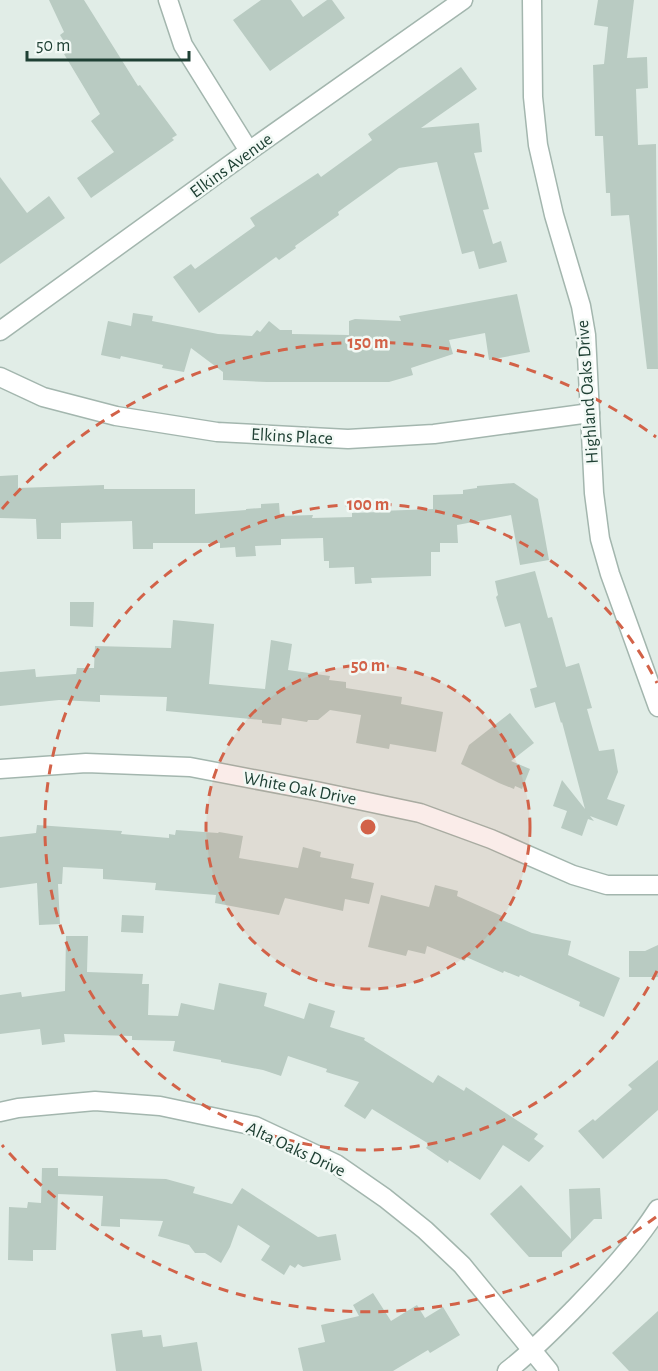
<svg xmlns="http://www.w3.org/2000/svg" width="658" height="1371" font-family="'Alegreya Sans',sans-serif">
<rect width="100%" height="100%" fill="#e1ede7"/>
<g fill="#b9cbc2">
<path d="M49,0H84L138,86L140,85L177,135L172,138L174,140L91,198L77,178L114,152L91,121L100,114L64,54L70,51L60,35L64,32Z"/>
<path d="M261,0H291L303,17L327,0H332L345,18L270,71L233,20Z"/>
<path d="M598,0H634L627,58L647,57L648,88L636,89L638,145L656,144L658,369H647L629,215L611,216L610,193H606L603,136H595L593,65L604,64L608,27L594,25Z"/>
<path d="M461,67L477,89L421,128L479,123L482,152L474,153L489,209L483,210L493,244L501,241L507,262L479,269L474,251L462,254L437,162L399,168L338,212L339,215L295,246L296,248L279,260L276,257L199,313L173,277L191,264L195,269L255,226L250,218L318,173L321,177L372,140L368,134Z"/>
<path d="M0,177L27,213L49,196L65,218L0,264Z"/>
<path d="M517,294L530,352L489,360L485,333L449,340L453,354L411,368L413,375L389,382H267L223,380V372L191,348L184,372L162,368L163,365L121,356L120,359L101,355L108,321L131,326L133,313L153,316L152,321L218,334L252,336L257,330L260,332L269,321L280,330H292V334L349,335V321L355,319L401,321L399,316Z"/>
<path d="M18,475V488L104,485V489H195V514L246,510V509L261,508V504L279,503L280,516L313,515L312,518L352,517V513L380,512V511L433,509V495L463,494V490L477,488V486L514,483L538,499L549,560L520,565L511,515L457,525L458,543H440V552H431V576L371,578L372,583L355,584L354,567L329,568V561H324L323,538L281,539V545L255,546L256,556L236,557L235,547L220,548V543H153V549H133L132,521L61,523V539H37L36,519L0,518V476Z"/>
<path d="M535,571L548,618L552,617L566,667L579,663L592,708L587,709L599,751L614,749L618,772L607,799L625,805L617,826L590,816L594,821L588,819L582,836L561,828L567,811L553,806L562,780L585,809L562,722L561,723L555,702L535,708L530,689L537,687L520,623L505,627L496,597L498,595L495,581Z"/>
<path d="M70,602H94L93,627L70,626Z"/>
<path d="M173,620L214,624L209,684L265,689L271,640L292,644L288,670L330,676L329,680L346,682V688L402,697L401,704L443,712L436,752L390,744L389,749L356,743L361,715L330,710L318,720H308L307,722L282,718L281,725L262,723V720L166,711L167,697L100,695V702L59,700L0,706V672L35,669L36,677L76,674L77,668H94L95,646L171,648Z"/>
<path d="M510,713L534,743L511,761L530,769L522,789L515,786L514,789L499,783L461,764L469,745Z"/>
<path d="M37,825L122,831L121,834L169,838V834L175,835L176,830L218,833L219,832L243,836L239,858L298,868L303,847L321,852L320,857L354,864L351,878L374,883L369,904L345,899L343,911L285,898L279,915L215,903L216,895L155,890L156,883L103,879V869L63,867L62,884H58L60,924L39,925L37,883L0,888V837L36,833Z"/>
<path d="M435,885L458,891L457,896L502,916L500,919L532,933L571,941L568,955L620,978L604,1017L579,1006L580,1002L520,975L519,977L504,971L503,973L466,957L465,961L427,946L425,954L408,950L406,956L368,947L381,895L429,907Z"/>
<path d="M122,915L144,916L143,933L121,932Z"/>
<path d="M66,936H88L87,972L143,974L142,984H149L148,1015L178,1016L181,1003L214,1010L219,983L267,993L264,1006L304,1019L309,1003L335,1011L330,1027L365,1038L364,1040L433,1083L438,1075L464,1091L466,1087L538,1134L534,1139L544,1146L529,1162L503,1145L480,1180L449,1160L448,1163L426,1148L429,1144L372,1109L365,1119L344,1106L359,1082L326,1072L327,1069L288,1056L281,1076L263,1070L221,1062V1060L173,1051L175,1041L132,1040V1036L64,1034L65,1042L42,1045L40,1029L0,1034V995L21,992L22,997L65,991Z"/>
<path d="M658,945V977H629V951H645Z"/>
<path d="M658,1060V1110L603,1159L578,1131L593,1119L595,1121L632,1089L628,1085Z"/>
<path d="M42,1168H58V1176L166,1179L195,1187L193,1193L232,1204L242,1188L318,1237L336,1234L341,1260L303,1267L298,1264L295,1268L290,1265L284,1275L261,1260L270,1246L238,1225L230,1247L221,1263L205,1253H195L189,1245L158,1236L163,1221L120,1219V1227L101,1226L103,1196L58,1194L56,1250H33V1261L8,1260L9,1207L27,1208L28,1202L41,1203Z"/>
<path d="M521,1185L571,1239L569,1189L600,1188L602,1219H594L562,1252V1257H529L490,1214Z"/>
<path d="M373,1293L391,1321L417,1305L425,1318L443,1307L460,1335L430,1353L428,1350L393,1371H303L298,1348L325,1342L321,1325L359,1316L353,1305Z"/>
<path d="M658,1311V1371H629L612,1353Z"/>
<path d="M142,1330L143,1337L161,1335L163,1347L197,1342L202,1371H116L111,1334Z"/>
</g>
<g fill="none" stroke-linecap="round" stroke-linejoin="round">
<defs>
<g id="street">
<path d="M168,0L183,45L249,151"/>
<path d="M532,0L533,97L538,145L554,215L581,306L586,335L594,493L600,539L610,574L658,707"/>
<path d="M0,331L249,151L463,0"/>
<path d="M0,377L43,397L116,416L217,432L348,439L434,434L590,413"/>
<path d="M0,769L86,763L190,767L316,791L420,813L491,839L573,875L607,885H658"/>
<path d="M0,1112L18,1108L95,1101L160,1106L255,1126L336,1164L385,1198L425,1230L462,1265L549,1371"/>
<path d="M507,1371C532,1352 553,1330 575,1308C605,1277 635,1245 658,1209"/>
</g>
</defs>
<use href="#street" stroke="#a3b6ae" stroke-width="21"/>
<use href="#street" stroke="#fff" stroke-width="18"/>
</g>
<circle cx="368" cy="827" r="162" fill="#d26248" fill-opacity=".12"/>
<g fill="none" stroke="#d26248" stroke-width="3" stroke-dasharray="10 8">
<circle cx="368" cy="827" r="162"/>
<path d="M657 971A323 323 0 1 1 657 683"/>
<path d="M656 1217A485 485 0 0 1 2 1145M2 509A485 485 0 0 1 656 437"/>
</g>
<g text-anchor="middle" stroke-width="5" stroke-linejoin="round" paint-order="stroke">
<g font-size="18" fill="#1f4034" stroke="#f2f9f5">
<text transform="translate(231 165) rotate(-36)" y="6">Elkins Avenue</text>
<text transform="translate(587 392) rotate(-94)" y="6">Highland Oaks Drive</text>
<text transform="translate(292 436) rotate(3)" y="6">Elkins Place</text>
<text transform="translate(300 788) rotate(11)" y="6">White Oak Drive</text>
<text transform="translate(296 1149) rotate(25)" y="6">Alta Oaks Drive</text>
</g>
</g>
<circle cx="368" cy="827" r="9" fill="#d26248" stroke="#f2f9f5" stroke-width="3"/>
<g font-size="18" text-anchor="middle" font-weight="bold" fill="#d26248" stroke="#f2f9f5" stroke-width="5" stroke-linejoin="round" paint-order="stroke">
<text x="368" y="348">150 m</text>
<text x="368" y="510">100 m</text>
<text x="368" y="671">50 m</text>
</g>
<path d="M27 51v9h162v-9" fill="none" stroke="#1f4034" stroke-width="3"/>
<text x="36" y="51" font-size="18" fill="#1f4034" stroke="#f2f9f5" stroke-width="4.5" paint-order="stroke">50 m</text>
</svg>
